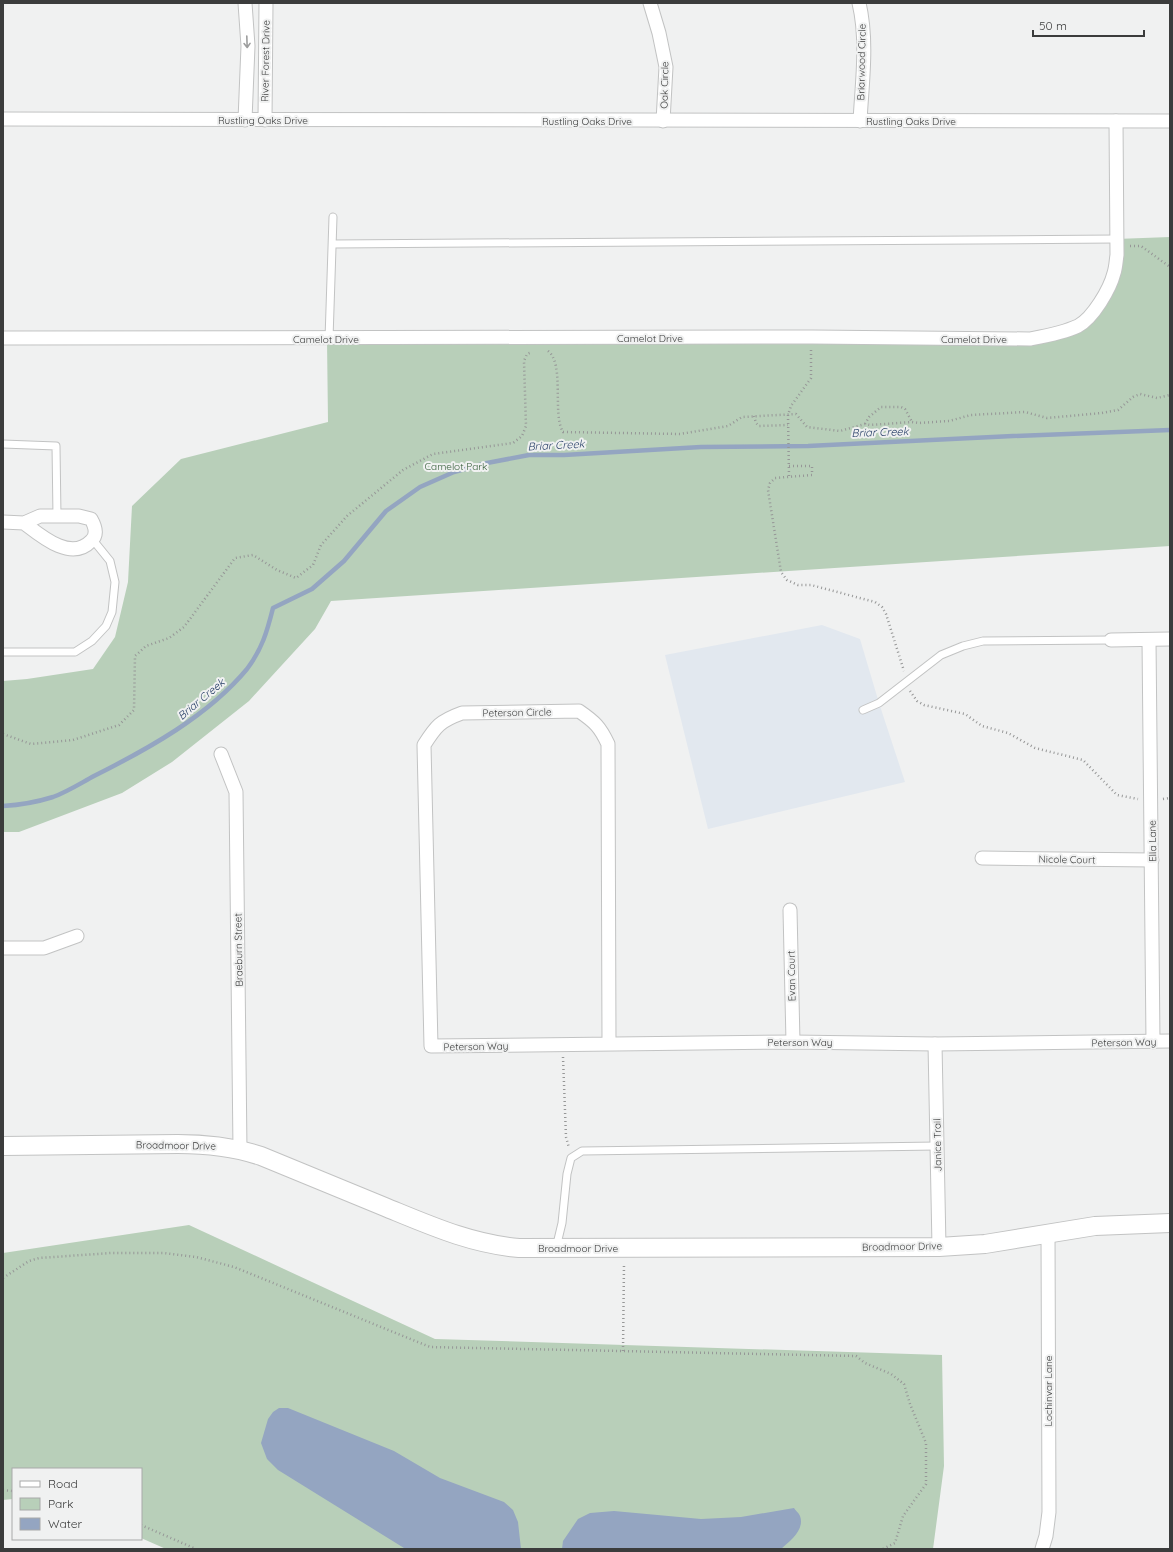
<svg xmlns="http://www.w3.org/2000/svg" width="1173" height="1552" font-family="Quicksand,sans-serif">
<rect width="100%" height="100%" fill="#f0f1f1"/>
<path fill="#e2e8ef" d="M822,625L860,639L879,703L905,782L708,829L665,655Z"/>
<g fill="#b8cfb9">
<path d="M1170,237V546L331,601L315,629L249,701L172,762L122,793L19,832H3V681L27,679L93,669L115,637L128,582L132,506L181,459L328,422L327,340L1030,339L1079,325L1107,291L1116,239Z"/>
<path d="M189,1225L435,1339L942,1355L944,1466L933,1549H166L141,1538V1469H13V1499L3,1500V1253Z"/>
</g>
<g fill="#94a5c1">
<path d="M279,1408H288L394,1451L440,1478L504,1502L513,1510L518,1522L521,1549H406L404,1548L278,1470L267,1459L261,1443L268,1419L273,1412Z"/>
<path d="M794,1508C795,1510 799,1513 800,1516C805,1530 790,1541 781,1549H562L563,1541L578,1519L590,1513L614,1511L701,1519L741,1517Z"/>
</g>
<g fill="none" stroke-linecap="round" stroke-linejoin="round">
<path stroke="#94a5c1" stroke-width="4.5" d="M3,806C20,805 37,802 53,797C67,792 81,783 94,776C148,749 208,716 247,669C262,649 267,632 273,608L312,589L344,561L386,511L420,487L454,472L487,463L529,455H564L701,447L808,446L1013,436L1170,430"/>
<defs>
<g id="lane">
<path d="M333,244L1116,239"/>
<path d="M329,339L333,217"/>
<path d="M3,444L56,446L57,516"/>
<path d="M3,652H75L92,641L106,626L112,612L115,582L110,561L93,540"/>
<path d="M863,710L879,703L941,655L963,646L983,641L1111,640"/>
<path d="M556,1248L562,1223L567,1174L571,1158L582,1151L937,1146"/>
</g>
<g id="street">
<path d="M650,3L659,33L666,67L663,121"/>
<path d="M859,3C868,41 862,83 860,121"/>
<path d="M3,119L1170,121"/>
<path d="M245,120L248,46L245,3"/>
<path d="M265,120L266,3"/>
<path d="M3,338L812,337L1030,339C1046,336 1063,333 1078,326C1093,318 1110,289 1114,273C1116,267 1116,261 1117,255L1116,121"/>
<path d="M3,522L24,523L40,516H79L91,519C95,526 98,535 91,541C71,562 41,536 24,523"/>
<path d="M1111,640L1170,639"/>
<path d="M1149,640L1153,1042"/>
<path d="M221,754L236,792L240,1150"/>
<path d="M982,858L1152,860"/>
<path d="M790,910L793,1042"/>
<path d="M3,948H44L77,936"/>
<path d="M609,1044L608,744C600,727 595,722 579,711L462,713C440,721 436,726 424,745L431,1046L793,1042L935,1044L1170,1041"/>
<path d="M935,1044L939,1247"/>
<path d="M1042,1549L1046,1536L1049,1512L1048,1233"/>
</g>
<path id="secondary" d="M3,1146L178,1144C207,1144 234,1147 261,1156C302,1173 344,1190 385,1207C429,1225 471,1244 519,1248L939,1247L985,1244L1095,1226L1170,1223"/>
</defs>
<use href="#lane" stroke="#c2c3c3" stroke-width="9"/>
<use href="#street" stroke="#c2c3c3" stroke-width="15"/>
<use href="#secondary" stroke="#c2c3c3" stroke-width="20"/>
<g stroke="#969797" stroke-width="2.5" stroke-dasharray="1 3" stroke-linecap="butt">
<path d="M1130,246H1141L1170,267"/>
<path d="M548,351C565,364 552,414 563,432L680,434L728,426L742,417L796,414L807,427L840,431L865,424L870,425L912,422L919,423L949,421L971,415L1025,412L1047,418L1102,413L1118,410L1133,397L1140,394L1157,398L1170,395"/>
<path d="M754,416L756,423L759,426L788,425"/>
<path d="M865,424L869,417L881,407H901L905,409L912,422"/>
<path d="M789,466H812V475L775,478L770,483L768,490L781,572L787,580L798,585H811L875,602L882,607L886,614L904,671"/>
<path d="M789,476L788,415L791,406L811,378V350"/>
<path d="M910,691L917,701L924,705L965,714L982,726L1008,733L1035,748L1083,760L1117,795L1138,799"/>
<path d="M3,734L31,744L73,740L119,725L134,710L135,656L146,646L169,638L184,627L235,558L253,555L277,570L296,578L313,565L321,545L347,516L403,470L433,454L513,443L522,436L526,426L524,361L527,354L532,352"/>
<path d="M1163,799L1170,798"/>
<path d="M563,1057L566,1137L569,1148"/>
<path d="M3,1278L29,1261L39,1258L111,1253H164L196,1257L234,1267L430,1347L856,1356L865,1363L891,1374L904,1384L910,1404L926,1443V1484L903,1516L895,1543L883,1549"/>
<path d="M623,1351L624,1264"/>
<path d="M3,1490L13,1491"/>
<path d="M141,1525L196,1549"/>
</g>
<use href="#lane" stroke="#fff" stroke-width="7"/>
<use href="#street" stroke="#fff" stroke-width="13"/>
<use href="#secondary" stroke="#fff" stroke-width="18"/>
</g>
<defs><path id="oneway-shaft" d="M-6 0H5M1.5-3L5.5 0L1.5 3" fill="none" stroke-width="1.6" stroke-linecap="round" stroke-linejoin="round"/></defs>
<use stroke="#9d9e9e" href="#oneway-shaft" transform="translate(247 42) rotate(88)"/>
<g text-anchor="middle" stroke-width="4" stroke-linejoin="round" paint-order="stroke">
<g font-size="10" fill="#3b3c3c" stroke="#f0f1f1">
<text transform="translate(265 61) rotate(-89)" y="4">River Forest Drive</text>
<text transform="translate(861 62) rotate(-89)" y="4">Briarwood Circle</text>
<text transform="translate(664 85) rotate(-89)" y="4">Oak Circle</text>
<text x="263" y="124">Rustling Oaks Drive</text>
<text x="587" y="125">Rustling Oaks Drive</text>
<text x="911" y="125">Rustling Oaks Drive</text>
<text x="650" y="342">Camelot Drive</text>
<text x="326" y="343">Camelot Drive</text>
<text x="974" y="343">Camelot Drive</text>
<text transform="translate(517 712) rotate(-1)" y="4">Peterson Circle</text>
<text transform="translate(1152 841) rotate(-91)" y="4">Ella Lane</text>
<text transform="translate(1067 859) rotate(1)" y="4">Nicole Court</text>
<text transform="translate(238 950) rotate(-91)" y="4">Braeburn Street</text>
<text transform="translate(791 976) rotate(-91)" y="4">Evan Court</text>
<text x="800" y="1046">Peterson Way</text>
<text transform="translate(1124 1042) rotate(-1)" y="4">Peterson Way</text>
<text transform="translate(476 1046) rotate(-1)" y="4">Peterson Way</text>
<text transform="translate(176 1145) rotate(1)" y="4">Broadmoor Drive</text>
<text transform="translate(937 1145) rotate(-91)" y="4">Janice Trail</text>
<text transform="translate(902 1246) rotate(-1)" y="4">Broadmoor Drive</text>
<text x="578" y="1252">Broadmoor Drive</text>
<text transform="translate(1048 1391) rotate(-90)" y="4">Lochinvar Lane</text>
</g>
<g font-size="10" fill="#315a35" stroke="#f0f1f1">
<text x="456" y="470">Camelot Park</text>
</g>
<g font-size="11" font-style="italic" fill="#2a4169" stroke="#f0f1f1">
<text transform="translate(880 432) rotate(-2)" y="4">Briar Creek</text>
<text transform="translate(556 445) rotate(-3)" y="4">Briar Creek</text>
<text transform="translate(201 699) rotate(-40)" y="4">Briar Creek</text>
</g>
</g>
<rect width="1173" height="1552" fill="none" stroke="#3b3c3c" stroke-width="8"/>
<rect x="12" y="1468" width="130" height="72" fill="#f0f1f1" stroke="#a8a9a9"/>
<rect x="20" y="1481" width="20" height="6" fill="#ffffff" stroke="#a8a9a9"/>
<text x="48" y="1488" font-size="12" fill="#3b3c3c">Road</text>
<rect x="20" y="1498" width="20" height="12" fill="#b8cfb9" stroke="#a8a9a9"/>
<text x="48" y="1508" font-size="12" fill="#3b3c3c">Park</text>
<rect x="20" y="1518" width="20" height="12" fill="#94a5c1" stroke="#a8a9a9"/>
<text x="48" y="1528" font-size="12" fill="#3b3c3c">Water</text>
<path d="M1033 30v6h111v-6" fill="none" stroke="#3b3c3c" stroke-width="2"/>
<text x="1039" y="30" font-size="12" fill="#3b3c3c" stroke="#f0f1f1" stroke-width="3" paint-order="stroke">50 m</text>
</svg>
